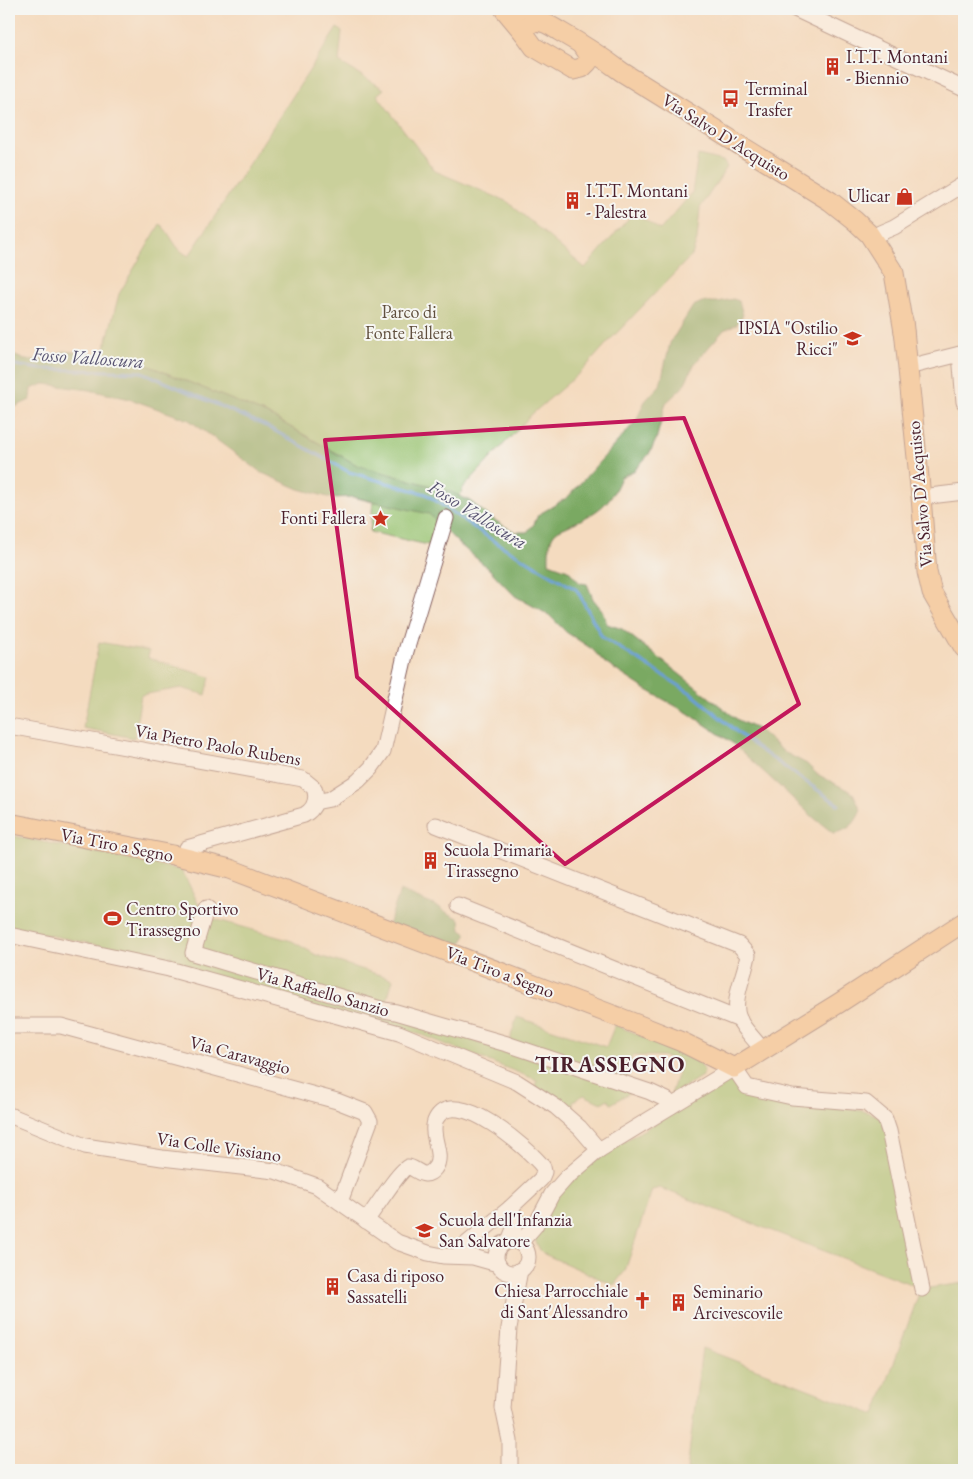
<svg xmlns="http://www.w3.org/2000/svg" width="973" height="1479" font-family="'EB Garamond',serif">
<rect width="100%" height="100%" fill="#f6f6f2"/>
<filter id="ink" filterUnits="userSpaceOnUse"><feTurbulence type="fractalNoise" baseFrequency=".02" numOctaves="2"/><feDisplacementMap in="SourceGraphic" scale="10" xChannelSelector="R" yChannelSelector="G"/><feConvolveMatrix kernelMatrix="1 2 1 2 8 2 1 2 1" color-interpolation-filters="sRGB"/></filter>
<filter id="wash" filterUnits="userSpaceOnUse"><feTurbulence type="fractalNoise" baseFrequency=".0096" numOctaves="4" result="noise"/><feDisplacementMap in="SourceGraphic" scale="20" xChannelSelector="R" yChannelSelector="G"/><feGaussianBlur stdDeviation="1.12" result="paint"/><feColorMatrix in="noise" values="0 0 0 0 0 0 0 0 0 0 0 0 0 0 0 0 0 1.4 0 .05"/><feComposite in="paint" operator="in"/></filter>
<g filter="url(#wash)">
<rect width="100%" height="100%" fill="#f4dbbf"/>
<g fill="#98c36f" stroke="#71714d">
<path d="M337,28L342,31L339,62L384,89L377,95L435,171L508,202L585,268L634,212L660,230L692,193L698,155L723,161L727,167L700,208L697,240L692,255L609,341L583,370L532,414L463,488L437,547L370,532L373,502L353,497L342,456L269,415L125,356L103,355L119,294L160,224C172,234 174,250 189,256Z"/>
<path d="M99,642L149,651L148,658L210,677L206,695L181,688L141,695L134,738L83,728Z"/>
<path d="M9,835L182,870L204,916L292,941L316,955L393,979L384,1010L396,1012L506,1052L573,1069L634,1090L611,1104L608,1099L601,1103L584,1095L573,1101V1114L535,1086L537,1080L422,1035L169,969L172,956L162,958L9,927Z"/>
<path d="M517,1017L606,1047L615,1025L696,1058L699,1060L704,1071L702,1076L671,1095L681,1062L662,1056H632L627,1081L511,1042V1036Z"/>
<path d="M728,1081L737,1083L740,1088V1091C771,1111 826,1104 863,1111C870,1112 878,1116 885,1119L922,1289L964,1283V1470H687L702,1348L875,1415L921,1288L660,1188L652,1190L625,1271L614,1285L544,1254L540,1250L535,1240L555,1197L602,1154Z"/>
</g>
<g fill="#7aa962" stroke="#626446">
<path d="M733,299L739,301L743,315L737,324L724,330L695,363L683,387L666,403L656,440L649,454L635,470L621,477C610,505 598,512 572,524C567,527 559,529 555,533C548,541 549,554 549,563L568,570L580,583L587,584L593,599L602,610L607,624L622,629L738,720L759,730L784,752L807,764L817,774L853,793L861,810C855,824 849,831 833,833L814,818L731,742L688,713L645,689L605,663L592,649L566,632L549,615L515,596L488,568L458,543L429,514L354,497L331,498L299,489L262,473L189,420L130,399L89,390L44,384L31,389L30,400L15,407L9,404V353L25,360H39L64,351L115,357L125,356L269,415L357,465L449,491L470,501L490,517L504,526L516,532H527L534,524L538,515L568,497L636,421L645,401L660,385L670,343L693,306L702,302H718Z"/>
<path d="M400,891L441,908L442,910L460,919L461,930L467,934L456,951L388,925Z"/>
</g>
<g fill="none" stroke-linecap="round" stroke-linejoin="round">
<path stroke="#6a9fd7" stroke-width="3" d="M9,364L40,369L142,372L266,426L349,472L426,494L495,542L577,590L602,637L691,693L749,742L839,805"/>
</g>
</g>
<g filter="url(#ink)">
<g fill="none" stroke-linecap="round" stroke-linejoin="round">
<defs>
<g id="minor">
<path d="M795,9L964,89"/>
<path d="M880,233L894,227L964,184"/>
<path d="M960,354L964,402"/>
<path d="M908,367L964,353"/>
<path d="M921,497L964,492"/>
<path d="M9,726L303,779L314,788C318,799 315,809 304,815L187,848L183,858"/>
<path d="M315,802L330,799L358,781L371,768L383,751L406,651L446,518"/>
<path d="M436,825L739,945L748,955C745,976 731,999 739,1019C744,1030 756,1040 763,1051"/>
<path d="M458,906L740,1020"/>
<path d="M206,909L193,953L384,1010L396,1012L507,1044L650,1092L667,1100L671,1106"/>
<path d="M9,935L169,969L399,1033L517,1082L556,1107L580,1128L599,1150"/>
<path d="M9,1026H61L337,1101L365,1112L370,1121L340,1202"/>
<path d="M9,1115L85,1146L162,1158L275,1171L317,1186L397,1242L428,1253L443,1256L473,1257L498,1264"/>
<path d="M366,1221C372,1213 401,1168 408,1167C416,1167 424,1182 435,1168C445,1154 428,1134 436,1119C455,1084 529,1149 543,1167L544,1172L541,1179L510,1208C520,1220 514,1228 509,1241"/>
<circle cx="512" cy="1257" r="16"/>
<path d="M520,1243L535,1226L552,1194L566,1178L599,1150L734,1068L747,1087L792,1097L866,1103L885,1119L889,1131L922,1289"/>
<path d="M465,1245L510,1208"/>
<path d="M510,1470V1441L503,1408L509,1328L520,1270"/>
</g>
<g id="major">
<path d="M504,9L524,33"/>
<path d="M523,9L542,22"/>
<path d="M582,46L588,55V62L582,68L573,70L534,47L524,33C527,25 532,20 541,22C547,23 554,28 559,31C580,43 602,57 622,72L830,201L854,220L869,234L894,273L904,332"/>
<path d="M903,320L921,497L927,572L932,593L964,648"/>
<path d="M9,823L173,855L230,869L639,1025L682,1042L734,1068L839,1003L964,922"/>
</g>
</defs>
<use href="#minor" stroke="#86615f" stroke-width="17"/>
<use href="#major" stroke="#86615f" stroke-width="21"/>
<use href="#minor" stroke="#fff" stroke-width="15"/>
<use href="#major" stroke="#f6be87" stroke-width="19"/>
</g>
</g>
<path d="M0 0H973V1479H0ZM684,418L799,704L565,864L357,677L325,440Z" fill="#f4dbbf" fill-opacity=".55" fill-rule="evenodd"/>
<path fill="none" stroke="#c2185b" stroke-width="4" stroke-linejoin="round" d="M684,418L799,704L565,864L357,677L325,440Z"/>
<defs>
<symbol id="building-bare" viewBox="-9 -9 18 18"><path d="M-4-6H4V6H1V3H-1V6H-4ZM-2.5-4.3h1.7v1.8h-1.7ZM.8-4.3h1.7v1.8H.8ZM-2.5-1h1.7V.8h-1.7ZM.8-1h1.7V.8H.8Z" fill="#c8321e" stroke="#f6f6f2" stroke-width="2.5" paint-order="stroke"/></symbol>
<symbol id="bus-bare" viewBox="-9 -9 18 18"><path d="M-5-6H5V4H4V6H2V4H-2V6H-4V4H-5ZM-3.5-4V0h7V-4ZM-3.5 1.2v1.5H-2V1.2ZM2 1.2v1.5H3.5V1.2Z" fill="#c8321e" stroke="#f6f6f2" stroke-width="2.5" paint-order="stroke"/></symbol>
<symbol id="shop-bare" viewBox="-9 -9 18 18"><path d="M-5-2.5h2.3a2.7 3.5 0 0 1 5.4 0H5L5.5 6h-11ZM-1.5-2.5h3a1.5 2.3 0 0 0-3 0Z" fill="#c8321e" stroke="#f6f6f2" stroke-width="2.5" paint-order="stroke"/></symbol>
<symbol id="school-bare" viewBox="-9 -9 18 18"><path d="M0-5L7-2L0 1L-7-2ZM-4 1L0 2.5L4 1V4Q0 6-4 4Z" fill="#c8321e" stroke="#f6f6f2" stroke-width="2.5" paint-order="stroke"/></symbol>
<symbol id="sight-bare" viewBox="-9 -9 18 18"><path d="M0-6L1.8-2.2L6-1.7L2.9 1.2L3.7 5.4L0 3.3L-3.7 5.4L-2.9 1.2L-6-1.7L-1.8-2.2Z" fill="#c8321e" stroke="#f6f6f2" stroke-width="2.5" paint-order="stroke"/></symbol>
<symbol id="stadium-bare" viewBox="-9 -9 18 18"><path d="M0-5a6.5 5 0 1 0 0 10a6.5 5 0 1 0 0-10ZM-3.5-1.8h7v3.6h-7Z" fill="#c8321e" stroke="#f6f6f2" stroke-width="2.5" paint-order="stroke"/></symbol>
<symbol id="church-bare" viewBox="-9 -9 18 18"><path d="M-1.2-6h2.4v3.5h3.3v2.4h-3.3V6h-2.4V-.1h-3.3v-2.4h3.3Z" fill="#c8321e" stroke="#f6f6f2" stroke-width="2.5" paint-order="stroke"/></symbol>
</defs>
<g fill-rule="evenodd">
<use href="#building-bare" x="820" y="54" width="25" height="25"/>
<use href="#bus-bare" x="718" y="86" width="25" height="25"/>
<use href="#shop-bare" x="892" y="184" width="25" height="25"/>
<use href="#building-bare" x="560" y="188" width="25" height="25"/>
<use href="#school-bare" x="840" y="326" width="25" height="25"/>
<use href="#sight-bare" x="368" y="506" width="25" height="25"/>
<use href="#building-bare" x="418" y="848" width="25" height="25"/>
<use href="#stadium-bare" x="100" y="906" width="25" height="25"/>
<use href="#school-bare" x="412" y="1218" width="25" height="25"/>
<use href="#building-bare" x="320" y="1274" width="25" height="25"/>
<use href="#church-bare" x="630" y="1288" width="25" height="25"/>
<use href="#building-bare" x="666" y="1290" width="25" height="25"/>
</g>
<g text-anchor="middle" stroke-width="4" stroke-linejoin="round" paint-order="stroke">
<g font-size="18" fill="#4a1f2b" stroke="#f6f6f2" text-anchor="start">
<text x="846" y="63">I.T.T. Montani<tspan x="846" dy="21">- Biennio</tspan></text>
<text x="745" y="95">Terminal<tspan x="745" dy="21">Trasfer</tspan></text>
<text x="586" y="197">I.T.T. Montani<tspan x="586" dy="21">- Palestra</tspan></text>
<text x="890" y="202" text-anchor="end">Ulicar</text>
<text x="838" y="334" text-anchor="end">IPSIA "Ostilio<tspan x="838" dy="21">Ricci"</tspan></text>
<text x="366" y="524" text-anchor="end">Fonti Fallera</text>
<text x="444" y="856">Scuola Primaria<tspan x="444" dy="21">Tirassegno</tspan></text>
<text x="126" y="915">Centro Sportivo<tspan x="126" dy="21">Tirassegno</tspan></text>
<text x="439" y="1226">Scuola dell'Infanzia<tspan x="439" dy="21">San Salvatore</tspan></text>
<text x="347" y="1282">Casa di riposo<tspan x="347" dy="21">Sassatelli</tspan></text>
<text x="628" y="1297" text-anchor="end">Chiesa Parrocchiale<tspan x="628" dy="21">di Sant'Alessandro</tspan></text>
<text x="693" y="1298">Seminario<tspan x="693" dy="21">Arcivescovile</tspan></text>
</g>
<g font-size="18" fill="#4a1f2b" stroke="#f6f6f2">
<text transform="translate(726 137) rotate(32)" y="6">Via Salvo D'Acquisto</text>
<text transform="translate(920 494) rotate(-95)" y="6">Via Salvo D'Acquisto</text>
<text transform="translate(218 745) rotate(10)" y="6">Via Pietro Paolo Rubens</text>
<text transform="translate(117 845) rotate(11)" y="6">Via Tiro a Segno</text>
<text transform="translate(500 972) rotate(21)" y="6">Via Tiro a Segno</text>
<text transform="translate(323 992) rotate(16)" y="6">Via Raffaello Sanzio</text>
<text transform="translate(240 1055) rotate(15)" y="6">Via Caravaggio</text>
<text transform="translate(219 1147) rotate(8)" y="6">Via Colle Vissiano</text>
</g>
<g font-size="18" fill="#61503f" stroke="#f6f6f2">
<text x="409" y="318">Parco di<tspan x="409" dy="21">Fonte Fallera</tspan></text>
</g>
<g font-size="19" font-style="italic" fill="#575270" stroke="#f6f6f2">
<text transform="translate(88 357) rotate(4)" y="7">Fosso Valloscura</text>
<text transform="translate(478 514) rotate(32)" y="7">Fosso Valloscura</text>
</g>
<g font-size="22" font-weight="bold" letter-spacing="1" fill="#4a1f2b" stroke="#f6f6f2">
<text x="610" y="1072">TIRASSEGNO</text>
</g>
</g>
<rect width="973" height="1479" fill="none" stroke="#f6f6f2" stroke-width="30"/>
</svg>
